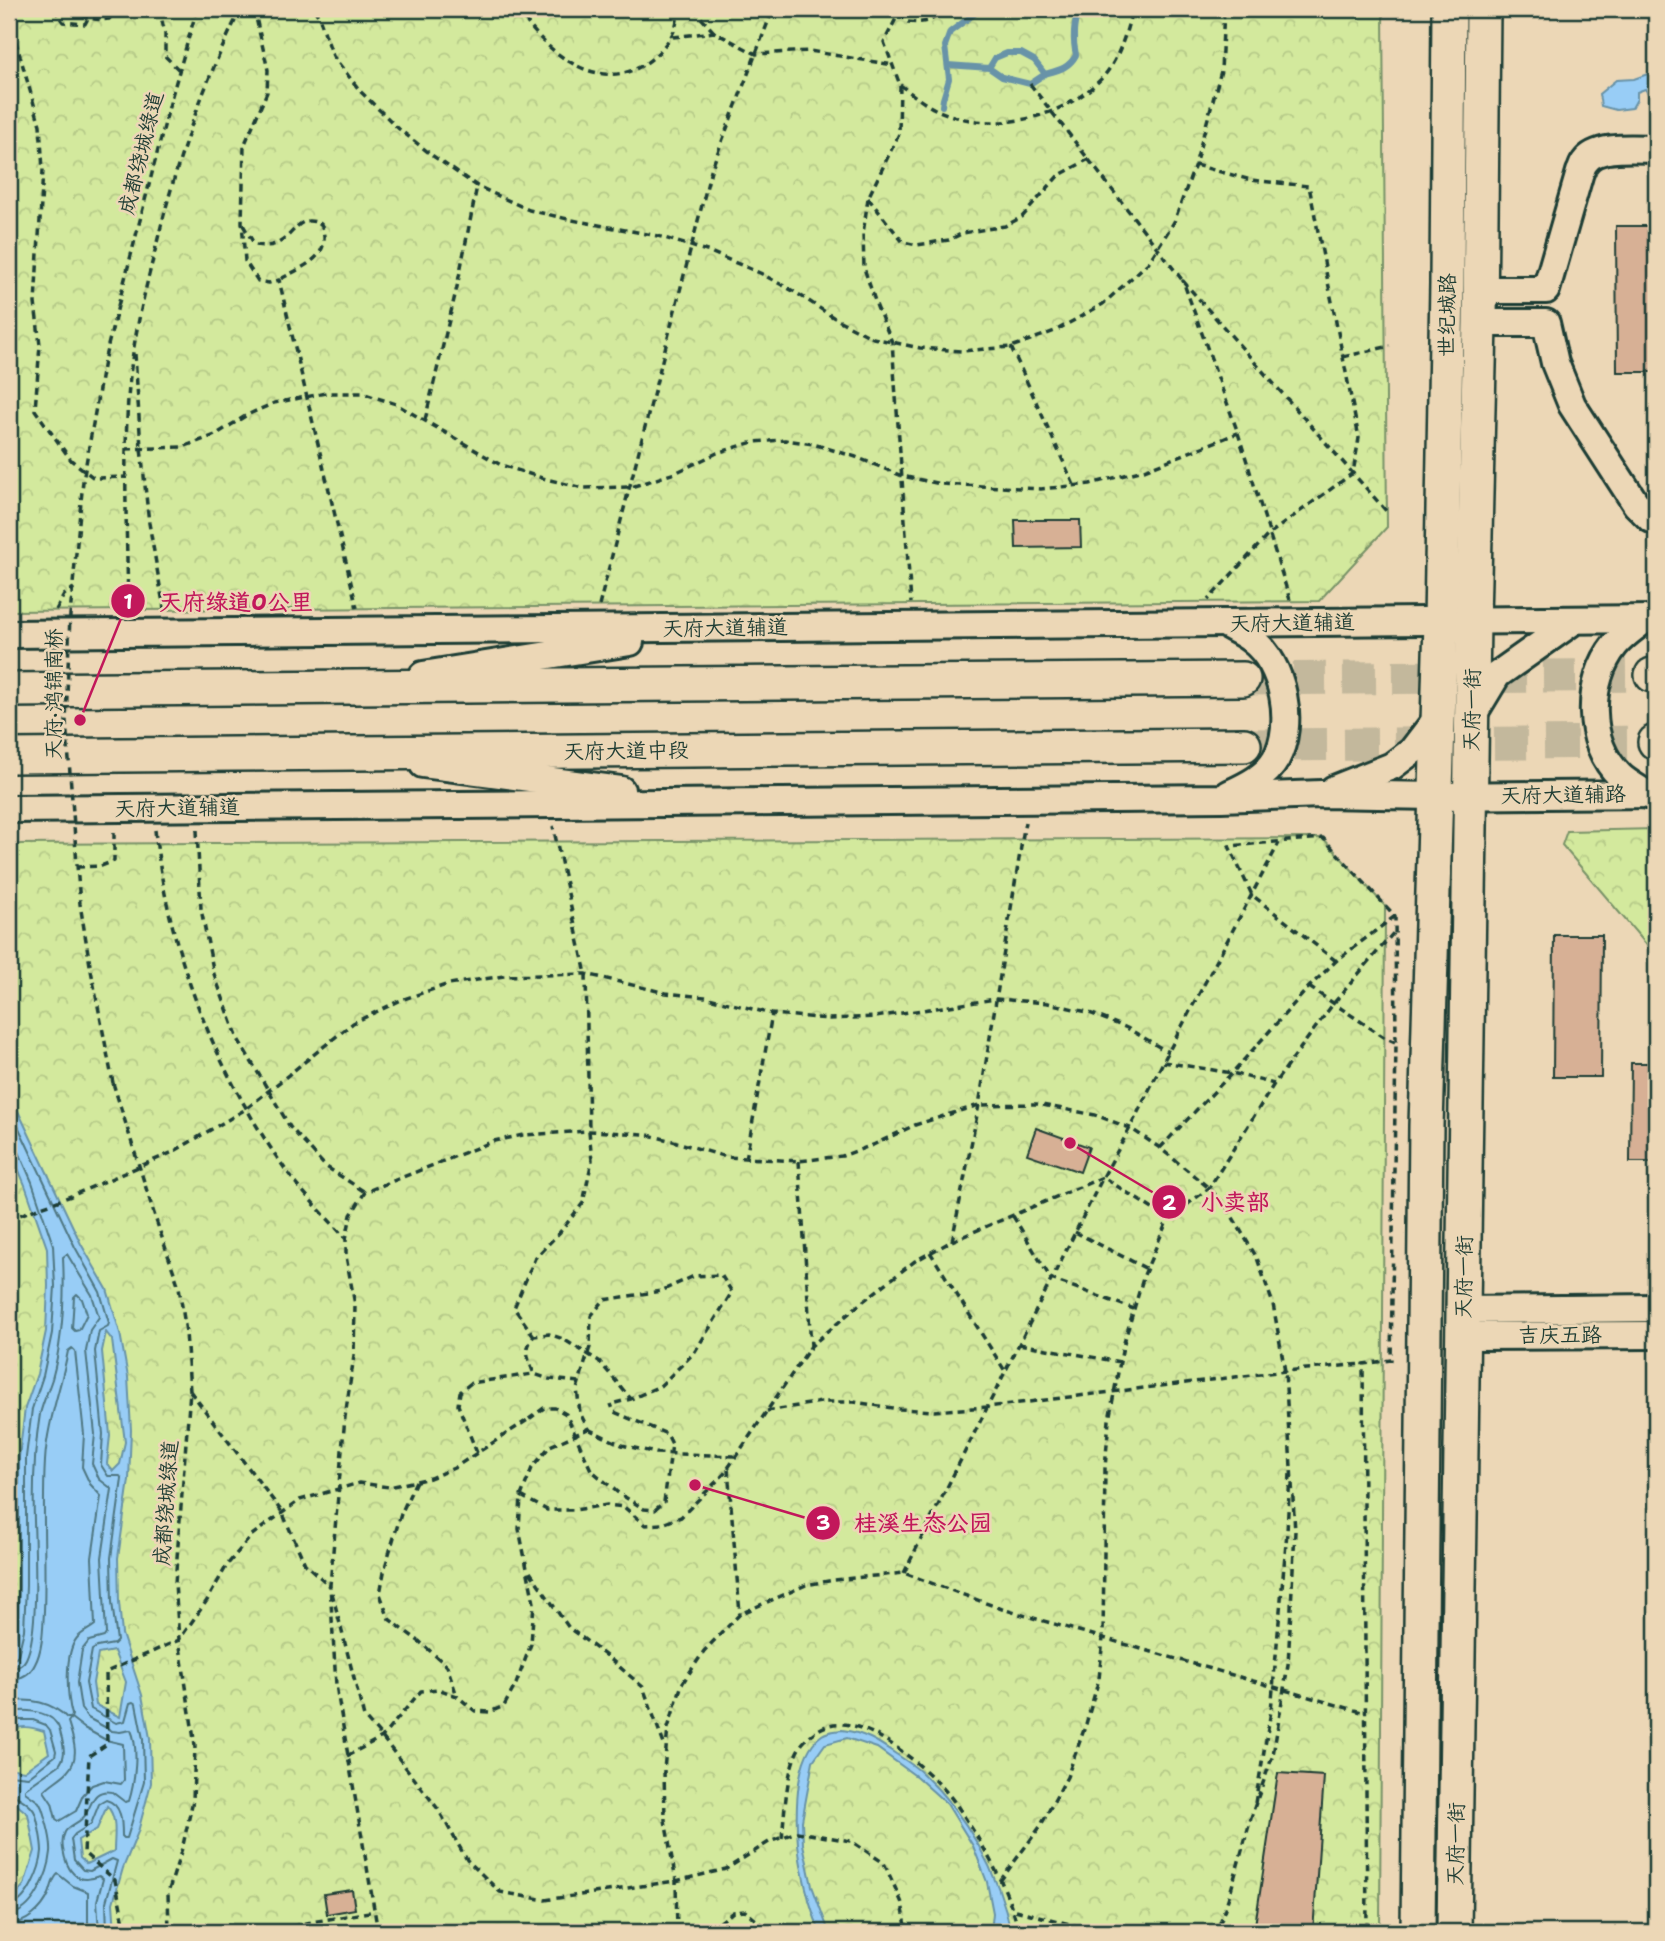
<svg xmlns="http://www.w3.org/2000/svg" width="1665" height="1941" font-family="'Shantell Sans','LXGW WenKai TC',sans-serif">
<defs>
<pattern id="park-crowns" width="20" height="18" patternUnits="userSpaceOnUse" patternTransform="scale(1.75)"><rect width="20" height="18" fill="#d3e99d"/><path d="M2 6a3 3 0 1 1 6 0M12 15a3 3 0 1 1 6 0" fill="none" stroke="#b5c988"/></pattern>
</defs>
<rect width="100%" height="100%" fill="#ecd7b6"/>
<filter id="ink" filterUnits="userSpaceOnUse"><feTurbulence type="fractalNoise" baseFrequency=".0143" numOctaves="2"/><feDisplacementMap in="SourceGraphic" scale="14" xChannelSelector="R" yChannelSelector="G"/><feConvolveMatrix kernelMatrix="1 2 1 2 8 2 1 2 1" color-interpolation-filters="sRGB"/></filter>
<g filter="url(#ink)">
<g fill="url(#park-crowns)" stroke="#799368" stroke-width="2">
<path d="M9,9H1383L1387,527L1319,601L9,611Z"/>
<path d="M1656,829V956L1562,845L1567,831Z"/>
<path d="M1323,838L1385,906L1380,1932H9V844Z"/>
</g>
<g fill="#98cdf6" stroke="#6893a8" stroke-width="2" fill-rule="evenodd">
<path d="M1656,71V105L1645,89L1637,92V99L1632,108L1616,110L1601,106L1599,94L1616,80L1634,79Z"/>
<path d="M9,1092L81,1244L107,1289L120,1333L128,1377L131,1430L129,1480L118,1558L119,1602L122,1634L142,1695L150,1738L151,1783L138,1832L123,1868L113,1903L115,1932H9V1898H13L24,1885L35,1851L28,1814L9,1798V1768L24,1771L49,1753L44,1731C31,1727 19,1724 9,1733V1669L17,1629L19,1586V1457L25,1408L37,1374L46,1331L48,1286L47,1248L25,1185L9,1147ZM106,1332L112,1340L125,1442L120,1464L113,1471L107,1464L110,1435L102,1351ZM114,1651L126,1682L120,1717L96,1705L93,1683L98,1654ZM107,1806C118,1818 114,1835 114,1851L87,1864L80,1858L78,1840L97,1829Z"/>
<path d="M842,1730C865,1733 877,1741 896,1754C905,1760 915,1766 922,1773C967,1815 999,1873 1011,1932H991L993,1913L987,1882L973,1846L947,1804L917,1777L877,1748L847,1738L825,1744L813,1761L802,1821L803,1844L812,1886L829,1932H820C812,1912 806,1891 802,1870C795,1836 790,1757 822,1735C828,1731 835,1731 842,1730Z"/>
</g>
<g fill="none" stroke-linecap="round" stroke-linejoin="round">
<g stroke="#4f7782" stroke-width="2">
<path d="M9,1107L75,1247L100,1292L109,1323L108,1326L99,1331L95,1351L103,1434L101,1465L108,1476H120L122,1479L111,1558L112,1602L117,1641L114,1644L97,1647L92,1650L86,1683L91,1709L116,1723L125,1721L130,1703L133,1702L136,1704L143,1739L144,1782L127,1838H124L122,1836C122,1822 122,1804 106,1800L99,1804L91,1824L75,1834L71,1839L74,1860L83,1870L90,1871L112,1859L117,1861L106,1902L107,1932"/>
<path d="M9,1147L15,1148L19,1152L32,1182L53,1245L55,1286L52,1333L43,1376L32,1409L26,1457V1586L24,1630L18,1655L14,1659L9,1660"/>
<path d="M77,1294L82,1299L87,1314L79,1330L75,1331L72,1328L74,1297Z"/>
<path d="M9,1669C16,1668 23,1666 26,1659C39,1633 35,1552 34,1521C33,1485 34,1450 40,1414C43,1402 48,1391 52,1379C63,1339 65,1298 63,1257L67,1254L92,1295L99,1317L90,1330L86,1351L95,1434L92,1464L99,1479L112,1489L102,1558L106,1634L104,1637L89,1641L82,1650L77,1683L81,1709L88,1718L112,1731L120,1732L131,1730C139,1748 135,1782 129,1801L125,1802L112,1792C94,1789 93,1801 86,1814C81,1823 70,1824 65,1832C62,1838 62,1843 63,1849C66,1869 76,1886 99,1876L103,1879L97,1901L99,1932"/>
<path d="M9,1679C20,1679 30,1675 35,1664C43,1649 43,1628 44,1611C46,1561 42,1511 45,1461C47,1423 61,1388 68,1351L72,1348L75,1351L84,1434L82,1467L90,1484L101,1496L92,1558L95,1625C89,1630 82,1632 77,1638C64,1654 67,1696 72,1715L71,1718H67C52,1702 30,1698 9,1702"/>
<path d="M9,1713C22,1709 47,1710 56,1723C60,1727 60,1733 62,1739C64,1749 66,1756 59,1765L25,1789V1792L39,1802L42,1808C46,1820 52,1839 51,1852C49,1873 33,1914 9,1914"/>
<path d="M71,1718L84,1728L106,1740L123,1744L124,1780L121,1784L104,1781L92,1785L83,1795L76,1811L59,1821L56,1819L52,1803L44,1791C50,1784 60,1779 67,1772C81,1758 73,1738 68,1722Z"/>
<path d="M9,1724L15,1720H33L46,1725L50,1730L56,1751L55,1756L28,1777L9,1775"/>
<path d="M9,1794C17,1795 32,1805 35,1813C38,1820 42,1843 42,1851C41,1867 27,1905 9,1905"/>
<path d="M9,1924C26,1924 42,1910 49,1894C52,1887 52,1879 58,1874L73,1886L88,1892V1932"/>
</g>
<g stroke="#6893a8" stroke-width="6">
<path d="M948,65L989,68L1002,77L1030,84L1045,74L1034,60L1021,53H1007L995,58L989,68"/>
<path d="M1045,74C1059,70 1069,68 1076,55C1072,38 1074,26 1078,9"/>
<path d="M942,106L943,99L949,79L945,46L950,32L981,9"/>
</g>
</g>
<g fill="#d7b095" stroke="#1f3d34" stroke-width="2">
<path d="M1616,226H1656V372H1617Z"/>
<path d="M1015,520H1080L1081,547L1016,548Z"/>
<path d="M1554,935H1602L1601,1077H1553Z"/>
<path d="M1631,1063H1656V1162H1630Z"/>
<path d="M1036,1128L1089,1147L1080,1172L1027,1154Z"/>
<path d="M1278,1773L1324,1776L1313,1932H1254Z"/>
<path d="M352,1890L355,1909L327,1914L324,1894Z"/>
</g>
<g fill="none" stroke-linecap="round" stroke-linejoin="round">
<g stroke="#c3b89c" stroke-width="33" stroke-dasharray="33 17" stroke-linecap="butt">
<path d="M1243,679L1652,675"/>
<path d="M1244,745L1655,742"/>
</g>
<defs>
<g id="minor">
<path d="M1480,290H1546L1580,172C1582,169 1582,165 1585,162C1597,144 1637,149 1656,149"/>
<path d="M1480,323H1546L1555,363L1572,405L1636,504L1651,519L1656,521"/>
<path d="M1644,620C1634,628 1623,635 1615,645C1586,681 1586,743 1620,776C1627,783 1638,788 1647,795"/>
<path d="M1224,623C1233,629 1244,633 1252,640C1284,664 1295,724 1276,759C1266,777 1246,786 1229,794"/>
<path d="M9,634L1656,619"/>
<path d="M423,675L630,642"/>
<path d="M1471,718L1497,675L1575,620"/>
<path d="M423,764L621,790"/>
<path d="M1334,789L1392,766L1412,751L1438,717L1441,712"/>
<path d="M9,809L1221,798L1321,794L1436,796L1656,794"/>
<path d="M1463,1310L1656,1308"/>
<path d="M1463,1336L1656,1335"/>
</g>
<g id="major">
<path d="M1652,675H1656"/>
<path d="M9,690L1243,679"/>
<path d="M1655,742H1656"/>
<path d="M9,756L1244,745"/>
<path d="M1418,1932L1426,1126L1441,622L1447,283L1449,9"/>
<path d="M1454,1932L1473,621L1480,323L1483,9"/>
</g>
</defs>
<use href="#minor" stroke="#1f3d34" stroke-width="32"/>
<use href="#major" stroke="#1f3d34" stroke-width="38"/>
<g stroke="#1f3d34" stroke-width="3.5" stroke-dasharray="7 5" stroke-linecap="butt">
<path d="M54,9L63,22L85,24L93,9"/>
<path d="M159,9L165,33V56L179,70"/>
<path d="M254,9L268,70L267,92L244,146L242,222L245,261L258,281L269,283L279,280L357,608"/>
<path d="M314,9L319,17L333,56L361,92L399,129L433,156L477,186L529,210L572,220L658,236L710,252L760,273L795,292L836,319L873,338L920,348L961,351L1011,347L1055,331L1103,304L1148,263L1174,222L1195,165L1221,71L1224,9"/>
<path d="M518,9C547,57 610,103 659,52C671,38 679,28 677,9"/>
<path d="M693,9L714,32"/>
<path d="M788,9H807"/>
<path d="M901,9L884,42L900,85L899,134L868,198L863,234L864,268L877,307L892,342L911,603"/>
<path d="M1022,9H1023"/>
<path d="M900,13L908,22C925,24 934,20 946,9"/>
<path d="M9,18L40,125L43,170L35,303L40,345L35,410L71,460L94,478L126,477"/>
<path d="M673,37L714,32L756,54L810,51L893,65"/>
<path d="M1030,84L1183,281"/>
<path d="M900,85C911,93 923,103 935,109C989,135 1062,121 1103,77C1119,59 1127,31 1132,9"/>
<path d="M1195,165L1251,180L1309,186L1359,438L1353,473L1269,534L1208,600"/>
<path d="M868,198L903,242L917,245L949,240L963,233L1005,226L1022,217L1058,176L1089,159"/>
<path d="M243,225L255,245C263,246 270,247 278,243C296,234 298,213 321,224C334,257 303,266 279,280"/>
<path d="M118,306L171,99L197,9"/>
<path d="M1011,347L1074,485"/>
<path d="M135,354L141,448L149,523L164,609"/>
<path d="M1343,357L1390,346"/>
<path d="M425,420L457,287L477,186"/>
<path d="M126,449L183,447L215,435L247,415L274,403L326,393H362L396,404L501,465L542,478L583,488L631,487L675,473L717,453L753,442L785,440L813,444L856,457L902,476L941,484L1041,489L1090,484L1144,470L1238,433"/>
<path d="M1290,600L1238,433L1183,281L1387,512"/>
<path d="M599,606L711,170L773,9"/>
<path d="M56,610L64,595L74,588"/>
<path d="M129,610H128C127,535 123,460 129,386C133,341 143,298 154,255C174,170 201,87 241,9"/>
<path d="M155,830C168,950 214,1068 283,1166C301,1192 325,1215 346,1239"/>
<path d="M197,830L201,909L214,974L238,1039L290,1127L325,1166L365,1192"/>
<path d="M77,867L101,866L114,861V831"/>
<path d="M1336,961L1252,895L1229,846L1323,838L1395,916L1396,1043L1391,1360L1363,1364L1367,1932"/>
<path d="M1309,987L1384,1037L1395,1042"/>
<path d="M1163,1062L1232,1073L1274,1084"/>
<path d="M113,1083L157,1223L179,1287L186,1332L190,1391L175,1583L179,1640L195,1746L193,1800L183,1845L168,1893L169,1932"/>
<path d="M1160,1148L1232,1073L1309,987L1336,961L1395,916"/>
<path d="M746,1159L772,1014"/>
<path d="M799,1161L811,1346"/>
<path d="M1013,1216L1051,1279L1134,1309"/>
<path d="M9,1219L71,1196L173,1152L246,1109L353,1023L401,1000L449,984L504,976L586,974L666,993L705,997L772,1014L829,1019L875,1017L996,999L1048,1003L1087,1012L1127,1028L1168,1052"/>
<path d="M1075,1232L1147,1269"/>
<path d="M952,1241L979,1105L1025,822"/>
<path d="M930,1252L1005,1371"/>
<path d="M534,1336L514,1308L535,1258L560,1232L583,1203L592,1160L589,1131L586,974L553,826"/>
<path d="M1019,1344L1120,1362"/>
<path d="M579,1382L549,1379L534,1374C528,1358 523,1350 534,1336L549,1334L563,1339L599,1361L631,1399"/>
<path d="M190,1391L282,1512L305,1564L330,1586"/>
<path d="M767,1411L821,1402H854L899,1409L934,1411L987,1407L1285,1371L1363,1364"/>
<path d="M588,1429L622,1445L656,1453L735,1456"/>
<path d="M477,1453L458,1405L460,1392L471,1383L533,1374"/>
<path d="M728,1469L740,1614"/>
<path d="M416,1481L401,1514L385,1567L380,1594L389,1619L420,1642L447,1666L457,1696"/>
<path d="M521,1496L547,1510H574L607,1505L624,1507L645,1525L662,1524L681,1517L724,1474L811,1346L861,1303L915,1261L952,1241L1103,1177L1168,1219"/>
<path d="M530,1572L569,1628L609,1658L643,1687L665,1747"/>
<path d="M904,1573L1103,1177L1130,1128L1163,1062L1279,843"/>
<path d="M332,1593L364,1717L382,1737L438,1809L467,1860L500,1892L545,1900L676,1881L726,1869L769,1842L797,1832L851,1841L884,1863L902,1903L907,1932"/>
<path d="M347,1756L382,1737L421,1691L438,1689L457,1696L475,1711L490,1712L504,1706L516,1684L531,1644L534,1603L519,1529L521,1496L532,1468L550,1446L588,1429L580,1413L577,1389L590,1347L591,1316L604,1300L661,1291L694,1276L721,1275L732,1292L694,1353L660,1386L631,1399L611,1404"/>
<path d="M1255,1803L1271,1711L1287,1532L1290,1473"/>
<path d="M782,1838C785,1812 786,1765 802,1744C812,1732 827,1722 843,1724C881,1727 938,1777 958,1807C984,1846 1008,1887 1019,1932"/>
<path d="M1000,1881L1040,1827L1067,1777L1086,1724L1099,1679L1103,1638L1105,1468L1109,1420L1123,1346L1144,1275L1168,1219L1209,1188L1274,1084L1333,1004L1395,931"/>
<path d="M1015,1910L1101,1932"/>
<path d="M126,1929L162,1932"/>
<path d="M126,1932L115,1880L84,1853L89,1756L107,1744L106,1672L179,1640L208,1599L227,1565L252,1535L300,1500L359,1483L389,1487L430,1478L454,1468L529,1419"/>
<path d="M269,1932L306,1923L375,1911"/>
<path d="M378,1932L336,1685L330,1585L345,1417L354,1356L355,1305L346,1256V1239L351,1215L365,1192L494,1141L523,1135L589,1131L644,1134L673,1141L726,1157L799,1161L842,1156L873,1145L915,1125L979,1105L1037,1104L1095,1115L1130,1128L1160,1148L1209,1188L1226,1206L1257,1258L1273,1304L1285,1371L1295,1531L1288,1665L1273,1755L1253,1811L1231,1890L1217,1932"/>
<path d="M677,1932L676,1881L665,1820L664,1770L668,1728L682,1684L704,1651L740,1614L806,1585L834,1580L904,1573L1002,1609L1365,1713"/>
<path d="M713,1932L714,1927L733,1912L745,1911L761,1924L764,1932"/>
</g>
<use href="#minor" stroke="#ecd7b6" stroke-width="26"/>
<use href="#major" stroke="#ecd7b6" stroke-width="33"/>
<g stroke="#1f3d34" stroke-width="3.5" stroke-dasharray="7 5" stroke-linecap="butt">
<path d="M71,9C84,17 93,21 109,19L118,9"/>
<path d="M113,1083L90,965L80,904L66,721L70,615L83,481L104,361L118,306"/>
<path d="M529,1419L544,1408H555L566,1414L591,1470L617,1492L644,1509L655,1510L664,1502L672,1444L667,1434L614,1412L611,1404"/>
</g>
</g>
</g>
<g text-anchor="middle" stroke-width="5" stroke-linejoin="round" paint-order="stroke">
<g font-size="21" fill="#1f3d34" stroke="#ecd7b6">
<text transform="translate(141 153) rotate(-76)" y="7">成都绕城绿道</text>
<text transform="translate(1447 315) rotate(-89)" y="7">世纪城路</text>
<text transform="translate(1292 623) rotate(-1)" y="7">天府大道辅道</text>
<text transform="translate(725 628) rotate(-1)" y="7">天府大道辅道</text>
<text transform="translate(54 694) rotate(-90)" y="7">天府·鸿锦南桥</text>
<text transform="translate(1472 710) rotate(-89)" y="7">天府一街</text>
<text transform="translate(626 751) rotate(-1)" y="7">天府大道中段</text>
<text transform="translate(1563 795) rotate(-1)" y="7">天府大道辅路</text>
<text transform="translate(177 808) rotate(-1)" y="7">天府大道辅道</text>
<text transform="translate(1464 1277) rotate(-89)" y="7">天府一街</text>
<text x="1560" y="1342">吉庆五路</text>
<text transform="translate(166 1503) rotate(-86)" y="7">成都绕城绿道</text>
<text transform="translate(1456 1844) rotate(-89)" y="7">天府一街</text>
</g>
</g>
<path fill="none" stroke="#c2185b" stroke-width="2.5" d="M80 720L128 601M1070 1143L1169 1202M695 1485L823 1523"/>
<g fill="#c2185b" stroke="#ecd7b6" stroke-width="2.5">
<circle cx="80" cy="720" r="7"/>
<circle cx="1070" cy="1143" r="7"/>
<circle cx="695" cy="1485" r="7"/>
<circle cx="128" cy="601" r="18"/>
<circle cx="1169" cy="1202" r="18"/>
<circle cx="823" cy="1523" r="18"/>
</g>
<g font-size="21" text-anchor="middle" font-weight="bold" fill="#fff">
<text x="128" y="609">1</text>
<text x="1169" y="1210">2</text>
<text x="823" y="1530">3</text>
</g>
<g font-size="23" text-anchor="middle" font-weight="bold" fill="#c2185b" stroke="#ecd7b6" stroke-width="5" stroke-linejoin="round" paint-order="stroke">
<text x="236" y="610">天府绿道0公里</text>
<text x="1235" y="1210">小卖部</text>
<text x="923" y="1531">桂溪生态公园</text>
</g>
<rect width="1665" height="1941" fill="none" stroke="#ecd7b6" stroke-width="35"/>
<rect x="18" y="18" width="1630" height="1906" fill="none" stroke="#1f3d34" stroke-width="2.5" filter="url(#ink)"/>
</svg>
